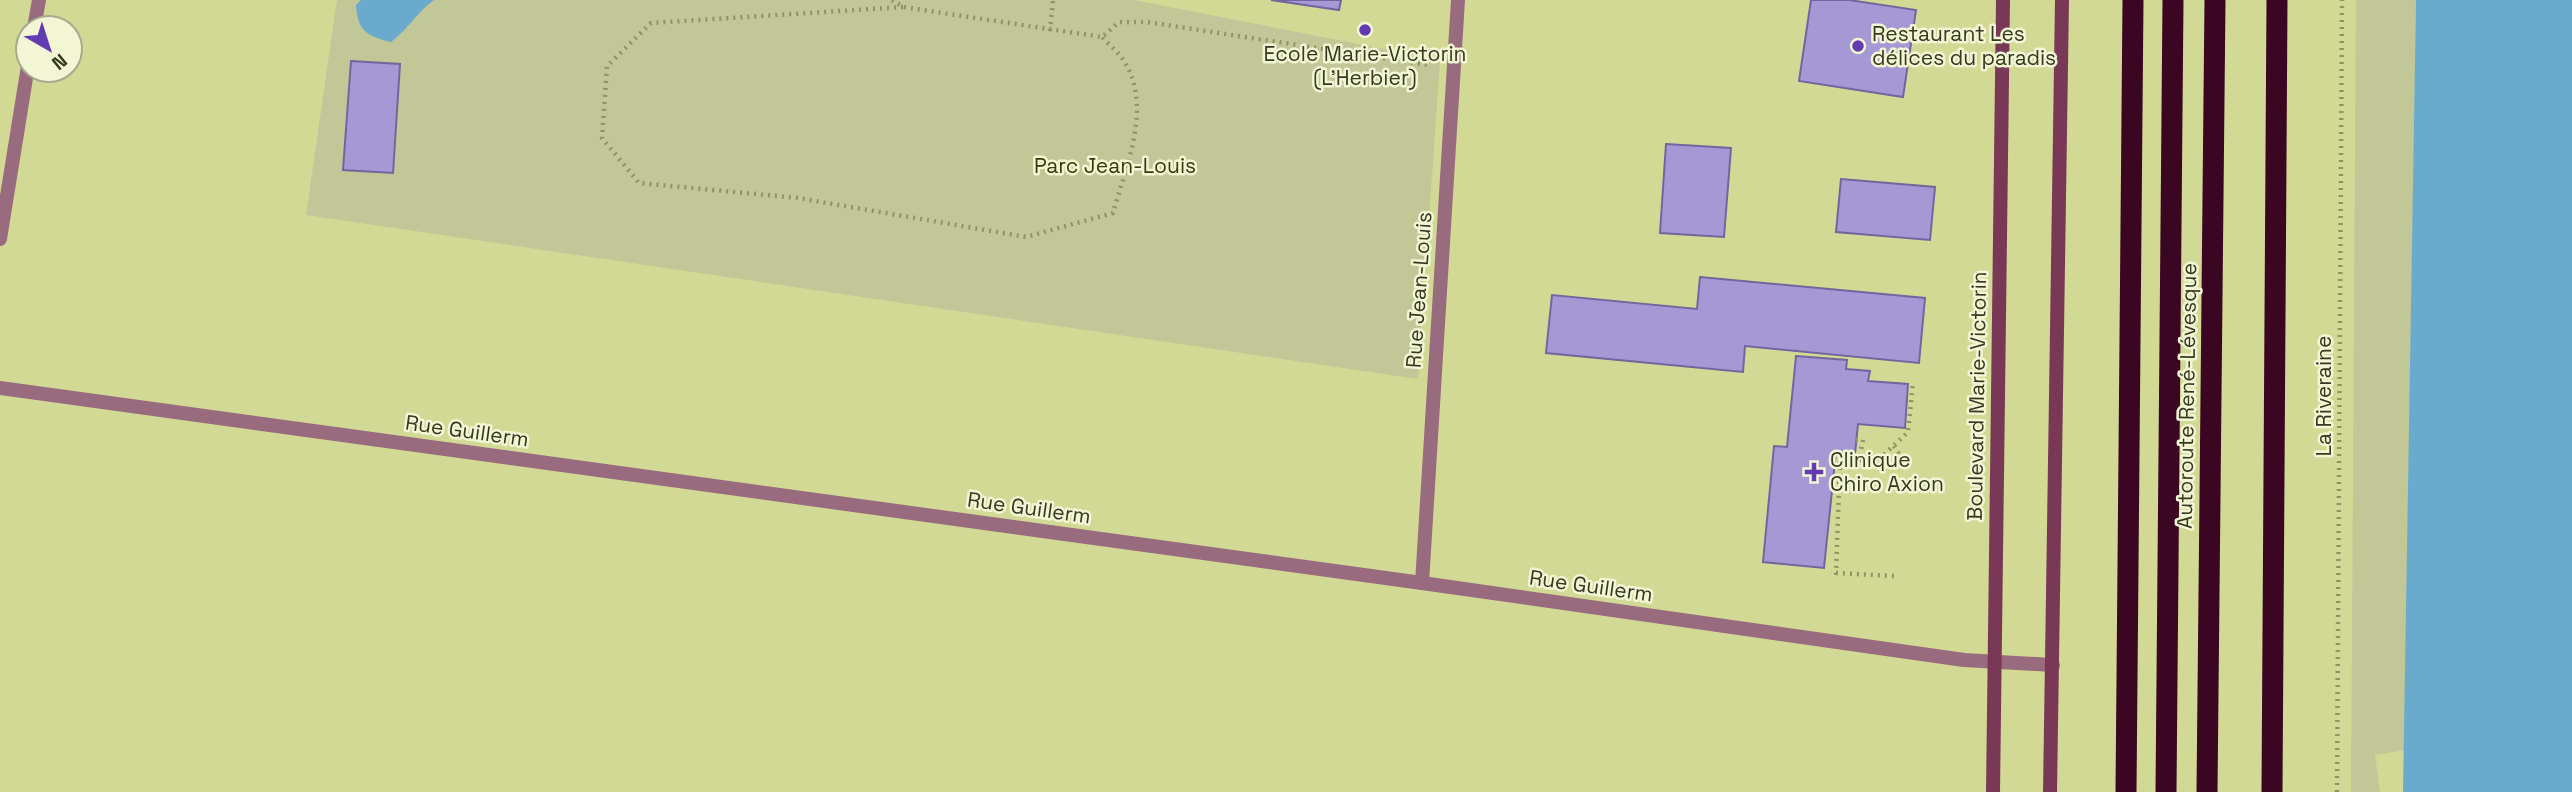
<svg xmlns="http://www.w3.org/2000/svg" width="2572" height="792" font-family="'Space Grotesk',sans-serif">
<rect width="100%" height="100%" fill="#d2d995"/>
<g fill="#c1c796">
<path d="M337,0H1134L1440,60L1418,379L306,215Z"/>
<path d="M2356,0H2416L2405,750L2375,755L2380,792H2351Z"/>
</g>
<g fill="#6aabcd">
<path d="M361,0H434C417,12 408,29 391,42C366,36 358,31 356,5Z"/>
<path d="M2416,0H2572V792H2403Z"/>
</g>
<g fill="#a599d5" stroke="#72669f" stroke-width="2">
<path d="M1271,0H1341L1339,10Z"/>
<path d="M1811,0H1849L1916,10L1903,97L1799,81Z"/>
<path d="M351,61L400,64L393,173L343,170Z"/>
<path d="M1666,144L1731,148L1724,237L1660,233Z"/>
<path d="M1841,179L1935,187L1930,240L1836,232Z"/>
<path d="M1700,277L1925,298L1919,363L1745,346L1743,372L1546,353L1552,295L1697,309Z"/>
<path d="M1796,356L1847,360L1846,369L1870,371L1868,381L1908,384L1905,428L1858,424L1855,454L1836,452L1824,568L1763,562L1774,446L1787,447Z"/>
</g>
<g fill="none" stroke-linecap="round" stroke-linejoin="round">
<g stroke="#8f9562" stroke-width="4.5" stroke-dasharray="2 5" stroke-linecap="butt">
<path d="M892,0L903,7L1102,37L1119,22H1147L1428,65"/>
<path d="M903,7L651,23L607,66L602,138L639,183L798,198L1026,237L1113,213C1126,166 1153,107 1124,61C1118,52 1109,45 1102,37"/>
<path d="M1050,31L1053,0"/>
<path d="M1856,440H1863L1859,460L1875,463L1908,432L1913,383"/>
<path d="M1894,446L1902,459"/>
<path d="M1859,460L1840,459L1836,573L1894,576"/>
<path d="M2337,792L2342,0"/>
</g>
<g stroke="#996b7e" stroke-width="14">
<path d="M34,28L39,0"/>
<path d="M0,239L28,66"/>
<path d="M0,388L1422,583L1964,660L2053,665"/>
<path d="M1422,583L1458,0"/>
</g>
<g stroke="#793956" stroke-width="14">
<path d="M1993,792L2003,0"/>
<path d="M2050,792L2062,0"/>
</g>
<g stroke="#3a0622" stroke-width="21">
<path d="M2126,792L2133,0"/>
<path d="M2166,792L2173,0"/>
<path d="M2207,792L2215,0"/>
<path d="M2272,792L2277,0"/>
</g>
</g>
<g fill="#623bb3" stroke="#f2f6d5" stroke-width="2.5">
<circle cx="1365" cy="30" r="7"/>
<circle cx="1858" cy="46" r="7"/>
<path d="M1810.5 461.5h7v7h7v7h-7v7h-7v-7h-7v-7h7z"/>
</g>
<g text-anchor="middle" stroke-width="5" stroke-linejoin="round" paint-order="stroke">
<g font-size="21" fill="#36391e" stroke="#f2f6d5" text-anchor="start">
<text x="1872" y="41">Restaurant Les<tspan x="1872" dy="24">délices du paradis</tspan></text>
<text x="1365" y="61" text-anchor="middle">Ecole Marie-Victorin<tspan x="1365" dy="24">(L'Herbier)</tspan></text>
<text x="1830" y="467">Clinique<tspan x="1830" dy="24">Chiro Axion</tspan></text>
</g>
<g font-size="21" fill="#383b09" stroke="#f2f6d5">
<text x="1115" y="173">Parc Jean-Louis</text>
</g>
<g font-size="21" fill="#36391e" stroke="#f2f6d5">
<text transform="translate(1419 290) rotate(-86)" y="7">Rue Jean-Louis</text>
<text transform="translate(1977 396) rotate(-89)" y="7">Boulevard Marie-Victorin</text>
<text transform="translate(2187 396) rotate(-89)" y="7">Autoroute René-Lévesque</text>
<text transform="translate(2324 396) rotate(-90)" y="7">La Riveraine</text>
<text transform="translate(467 431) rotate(8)" y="7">Rue Guillerm</text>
<text transform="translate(1029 508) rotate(8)" y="7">Rue Guillerm</text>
<text transform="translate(1591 586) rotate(8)" y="7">Rue Guillerm</text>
</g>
</g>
<g transform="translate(49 49) rotate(141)"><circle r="33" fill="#f2f6d5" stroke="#a7aa8c" stroke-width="2"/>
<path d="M0-5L12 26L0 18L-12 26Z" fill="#623bb3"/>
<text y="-10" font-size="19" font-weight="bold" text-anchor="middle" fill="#36391e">N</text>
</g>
</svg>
